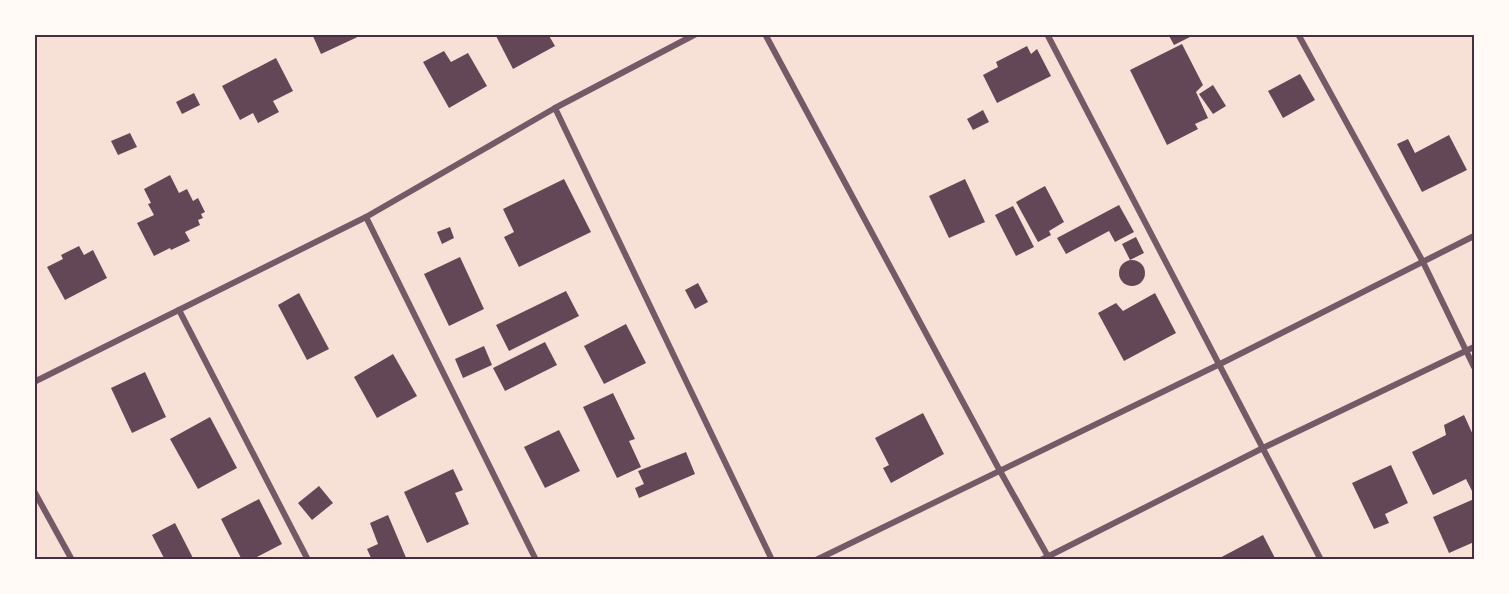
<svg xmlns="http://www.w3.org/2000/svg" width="1509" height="594" font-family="Ubuntu,sans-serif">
<rect width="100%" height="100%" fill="#f7e1d7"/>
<g fill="#644757">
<path d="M312,34H364L321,54Z"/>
<path d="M495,34H548L555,46L513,69Z"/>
<path d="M1168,34H1196L1174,45Z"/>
<path d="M1182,44L1203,85L1196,92L1208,118L1195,124L1198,129L1167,145L1130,70Z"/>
<path d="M1027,46L1031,54L1037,49L1051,76L997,103L983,75L998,67L996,62Z"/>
<path d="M444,51L451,62L468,53L487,86L449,108L423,62Z"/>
<path d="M276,58L293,91L273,101L279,112L258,123L253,113L240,120L222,86Z"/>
<path d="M1300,74L1315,100L1283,118L1268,91Z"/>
<path d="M1213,85L1226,106L1213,114L1199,94Z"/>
<path d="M194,93L200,105L182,114L176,102Z"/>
<path d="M983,110L989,122L973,130L967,119Z"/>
<path d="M130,133L137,147L118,155L111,141Z"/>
<path d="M1449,135L1467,170L1422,192L1397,144L1408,139L1415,153Z"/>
<path d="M170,175L179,193L187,189L193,201L198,198L205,212L201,214L203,218L198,220L200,225L185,232L190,241L171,250L170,248L154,256L137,223L154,215L148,204L151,203L144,189Z"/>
<path d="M564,179L591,232L519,267L504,237L514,232L503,209Z"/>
<path d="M965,179L985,222L949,238L929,196Z"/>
<path d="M1045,186L1064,222L1049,231L1051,235L1038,242L1016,202Z"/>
<path d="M1119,205L1134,232L1115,242L1109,231L1066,254L1057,238Z"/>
<path d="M1013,206L1034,247L1016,256L995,215Z"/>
<path d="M450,227L454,238L442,244L437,232Z"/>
<path d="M1136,237L1144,253L1130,260L1122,244Z"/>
<path d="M79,246L84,255L93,250L107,278L65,300L47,267L63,259L61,255Z"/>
<path d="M460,257L484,309L449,326L424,274Z"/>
<circle cx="1132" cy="273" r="13"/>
<path d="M698,283L708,302L695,309L685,290Z"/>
<path d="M566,291L579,316L509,351L496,325Z"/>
<path d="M299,293L329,349L307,360L278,305Z"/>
<path d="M1155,293L1176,333L1124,361L1098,313L1116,303L1123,311Z"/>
<path d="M626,324L646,363L604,384L584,346Z"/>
<path d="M545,342L557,365L505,391L493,368Z"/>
<path d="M484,346L492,365L463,378L455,359Z"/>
<path d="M393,354L417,396L377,418L354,377Z"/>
<path d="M145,372L166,417L132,433L111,388Z"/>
<path d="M613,393L635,439L629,441L641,467L617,478L583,407Z"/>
<path d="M923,413L944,454L891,483L883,468L889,465L875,438Z"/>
<path d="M1464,415L1474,437V489L1472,491L1466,479L1433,495L1412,452L1446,435L1444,425Z"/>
<path d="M210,417L237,468L198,489L170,439Z"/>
<path d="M559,430L580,471L545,488L524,447Z"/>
<path d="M686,452L695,474L639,498L635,488L644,484L638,471Z"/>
<path d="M1391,465L1408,503L1385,514L1389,523L1374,529L1352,483Z"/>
<path d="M453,469L463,490L455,493L469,524L427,543L404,492Z"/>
<path d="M319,486L333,503L312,520L298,503Z"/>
<path d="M259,499L282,544L251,560H242L221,519Z"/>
<path d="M1474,499V542L1449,553L1433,517Z"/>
<path d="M388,515L407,560H372L367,549L378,544L370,523Z"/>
<path d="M175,523L194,560H165L152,535Z"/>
<path d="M1263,535L1276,560H1216Z"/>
</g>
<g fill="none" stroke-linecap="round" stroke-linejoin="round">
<g stroke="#755966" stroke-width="6">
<path d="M765,34L1000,471L1050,560"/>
<path d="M1047,34L1321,560"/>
<path d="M1298,34L1423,262L1474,367"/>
<path d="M555,108L772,560"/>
<path d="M366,217L536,560"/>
<path d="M179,310L308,560"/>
<path d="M34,382L366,217L555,108L696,34"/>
<path d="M34,491L72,560"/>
<path d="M816,560L1220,364L1474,236"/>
<path d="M1041,560L1263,448L1474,347"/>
</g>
</g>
<rect width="1509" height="594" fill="none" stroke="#fffaf5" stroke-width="72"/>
<rect x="36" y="36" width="1437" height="522" fill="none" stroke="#4a2c40" stroke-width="2"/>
</svg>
